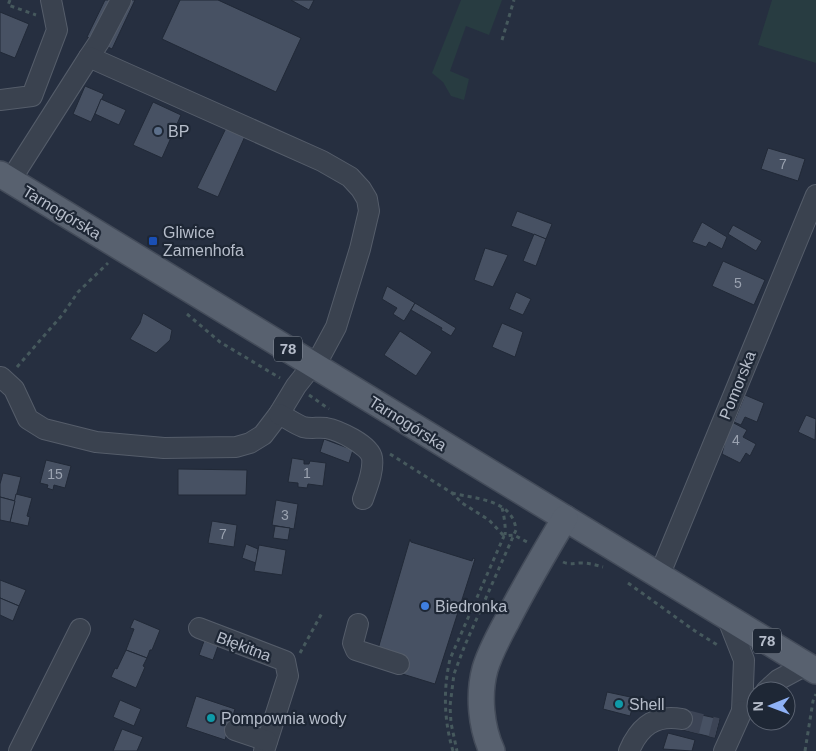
<svg xmlns="http://www.w3.org/2000/svg" width="816" height="751" font-family="Arial,sans-serif">
<rect width="100%" height="100%" fill="#262f40"/>
<g fill="#283c41">
<path d="M461,0H502L489,35L466,26L450,71L469,79L464,100L451,96L443,82L432,73Z"/>
<path d="M772,0H816V63L758,45Z"/>
</g>
<g fill="#475163" stroke="#212937">
<path d="M105,0H135L112,49L87,37Z"/>
<path d="M180,0H218L301,38L276,92L162,39Z"/>
<path d="M291,0H314L309,10Z"/>
<path d="M0,12L29,24L15,58L0,52Z"/>
<path d="M85,86L104,94L91,122L73,114Z"/>
<path d="M101,99L126,110L119,125L95,114Z"/>
<path d="M153,102L181,115L162,158L133,145Z"/>
<path d="M227,126L246,134L218,197L197,188Z"/>
<path d="M768,148L805,159L798,181L761,169Z"/>
<path d="M517,211L552,224L546,239L511,226Z"/>
<path d="M702,222L727,237L722,249L709,242L706,247L692,242Z"/>
<path d="M733,225L762,241L756,251L728,234Z"/>
<path d="M534,234L546,239L536,266L523,261Z"/>
<path d="M485,248L508,255L493,287L474,280Z"/>
<path d="M723,261L765,280L754,305L712,286Z"/>
<path d="M387,286L415,303L404,321L393,314L397,308L382,299Z"/>
<path d="M516,292L531,299L523,315L509,309Z"/>
<path d="M415,303L456,328L451,336L441,330L442,328L411,310Z"/>
<path d="M143,313L172,330L170,340L156,353L130,339L140,323Z"/>
<path d="M502,323L523,332L515,357L492,347Z"/>
<path d="M400,331L432,352L416,376L384,355Z"/>
<path d="M745,395L764,403L757,422L745,417L741,425L734,422Z"/>
<path d="M806,415L816,419L815,440L798,432Z"/>
<path d="M730,421L747,430L743,437L756,444L750,456L746,453L740,463L722,454Z"/>
<path d="M324,439L353,450L349,463L320,452Z"/>
<path d="M292,458L304,460V464H309L310,461L326,463L323,486L308,484L307,488L298,487V483L288,482Z"/>
<path d="M46,460L71,466L65,488L54,485L53,490L47,488L48,485L40,483Z"/>
<path d="M178,469L247,470L246,495H178Z"/>
<path d="M3,473L21,477L15,501L0,497V484Z"/>
<path d="M16,494L32,498L27,516L30,517L28,526L10,522Z"/>
<path d="M0,497L15,501L10,522L0,520Z"/>
<path d="M276,500L298,504L294,529L272,525Z"/>
<path d="M212,521L237,525L234,547L208,543Z"/>
<path d="M275,526L290,528L288,540L273,538Z"/>
<path d="M410,539L411,542L472,561L473,558L475,559L435,684L396,672L378,649Z"/>
<path d="M246,544L258,549L256,563L242,558Z"/>
<path d="M259,545L286,550L282,575L254,571Z"/>
<path d="M0,580L26,590L19,606L0,598Z"/>
<path d="M0,598L19,606L13,621L0,615Z"/>
<path d="M134,619L160,630L152,650H150L147,658L126,650L134,629L130,628Z"/>
<path d="M204,641L218,646L213,660L199,655Z"/>
<path d="M126,650L147,658L143,666L145,667L136,688L111,677L115,668L117,669Z"/>
<path d="M607,692L635,698L630,716L603,709Z"/>
<path d="M196,696L235,709L225,740L186,727Z"/>
<path d="M120,700L141,709L134,726L113,717Z"/>
<path d="M684,711L720,719L715,738L679,729Z"/>
<path d="M122,729L143,737L137,751H113Z"/>
<path d="M668,733L695,740L692,751L663,749Z"/>
</g>
<g fill="none" stroke-linecap="round" stroke-linejoin="round">
<path stroke="#3c4455" stroke-width="20" stroke-dasharray="20 10" stroke-linecap="butt" d="M682,719L717,728"/>
<defs>
<g id="minor">
<path d="M89,57L99,42L121,0"/>
<path d="M0,100L32,96L57,30L51,0"/>
<path d="M1,377L14,389L28,419L44,429L96,442L164,448L236,447L250,443L263,435L279,414L296,386L322,353L336,327L360,249L369,211L367,199L361,189L350,177L322,161L89,57L10,181"/>
<path d="M279,414C287,418 295,424 303,427C311,429 318,427 326,428C338,430 370,445 372,458C374,471 367,487 363,499"/>
<path d="M659,576L816,195"/>
<path d="M727,617L744,660L742,711L756,699"/>
<path d="M358,624L353,643L356,650L399,664"/>
<path d="M199,628L285,661L288,676L264,751"/>
<path d="M766,691L778,680L806,665"/>
<path d="M235,730L267,741"/>
<path d="M19,751L80,629"/>
<path d="M629,751C639,727 655,714 682,719"/>
<path d="M724,751L742,711"/>
</g>
<g id="major">
<path d="M0,174L816,671"/>
<path d="M492,751C481,727 478,695 485,669C490,652 499,636 507,621C525,585 545,552 565,518"/>
</g>
</defs>
<use href="#minor" stroke="#555d6a" stroke-width="22"/>
<use href="#major" stroke="#434b59" stroke-width="28"/>
<g stroke="#46595d" stroke-width="3" stroke-dasharray="4 4" stroke-linecap="butt">
<path d="M10,0L8,5L36,15"/>
<path d="M502,40L514,0"/>
<path d="M187,314L220,342L280,378"/>
<path d="M17,367L63,314L78,292L108,263"/>
<path d="M309,395L329,409"/>
<path d="M390,454L452,493L462,503L489,520L504,536"/>
<path d="M452,493C475,499 513,499 516,530L465,645L454,674L450,706L451,723L457,751"/>
<path d="M502,508C504,514 506,529 505,535"/>
<path d="M563,562C569,565 574,563 581,563C589,563 596,565 603,567"/>
<path d="M628,583L695,631L719,646"/>
<path d="M300,653L323,611"/>
<path d="M453,751C444,721 443,690 450,659L504,536L514,535L527,542"/>
<path d="M805,751L813,701L816,694"/>
</g>
<use href="#minor" stroke="#3a424f" stroke-width="20"/>
<use href="#major" stroke="#58616f" stroke-width="25"/>
</g>
<circle fill="#5c6f8a" stroke="#1e2735" stroke-width="2" cx="158" cy="131" r="5"/>
<rect fill="#1a4fb4" stroke="#1e2735" stroke-width="2" x="148" y="236" width="10" height="10" rx="2.5"/>
<circle fill="#3f7fe0" stroke="#1e2735" stroke-width="2" cx="425" cy="606" r="5"/>
<g fill="#0f9aa8" stroke="#1e2735" stroke-width="2">
<circle cx="619" cy="704" r="5"/>
<circle cx="211" cy="718" r="5"/>
</g>
<g text-anchor="middle" stroke-width="4.5" stroke-linejoin="round" paint-order="stroke">
<g font-size="14" fill="#9aa2b0">
<text x="783" y="169">7</text>
<text x="738" y="288">5</text>
<text x="736" y="445">4</text>
<text x="307" y="478">1</text>
<text x="55" y="479">15</text>
<text x="285" y="520">3</text>
<text x="223" y="539">7</text>
</g>
<g fill="#1e2735" stroke="#88909d" stroke-width="1">
<rect x="274" y="336.5" width="28" height="25" rx="4"/>
<rect x="753" y="628.5" width="28" height="25" rx="4"/>
</g>
<g font-size="15" font-weight="bold" fill="#b6bdca">
<text x="288" y="354">78</text>
<text x="767" y="646">78</text>
</g>
<g font-size="16" fill="#b6bdca" stroke="#1e2735" text-anchor="start">
<text x="168" y="137">BP</text>
<text x="163" y="238">Gliwice<tspan x="163" dy="18">Zamenhofa</tspan></text>
<text x="435" y="612">Biedronka</text>
<text x="629" y="710">Shell</text>
<text x="221" y="724">Pompownia wody</text>
</g>
<g font-size="16" fill="#b6bdca" stroke="#1e2735">
<text transform="translate(62 212) rotate(31)" y="6">Tarnogórska</text>
<text transform="translate(737 385) rotate(-68)" y="6">Pomorska</text>
<text transform="translate(408 423) rotate(32)" y="6">Tarnogórska</text>
<text transform="translate(244 646) rotate(21)" y="6">Błękitna</text>
</g>
</g>
<g transform="translate(771 706) rotate(269)"><circle r="24" fill="#1e2735" stroke="#5b6371"/>
<path d="M0-4L9 19L0 12L-9 19Z" fill="#8fb2f6"/>
<text y="-8" font-size="14" font-weight="bold" text-anchor="middle" fill="#b6bdca">N</text>
</g>
</svg>
